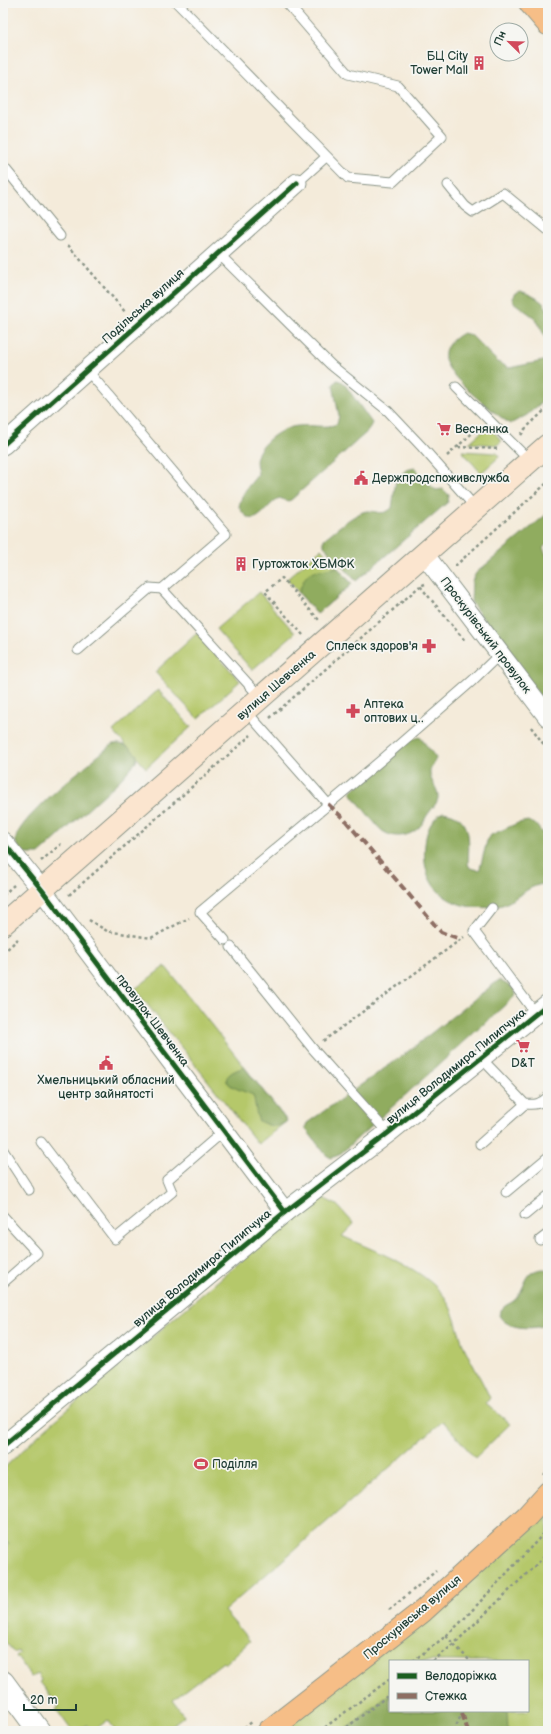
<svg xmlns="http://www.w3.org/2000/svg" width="551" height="1734" font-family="'Balsamiq Sans',sans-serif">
<rect width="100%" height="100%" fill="#f6f6f2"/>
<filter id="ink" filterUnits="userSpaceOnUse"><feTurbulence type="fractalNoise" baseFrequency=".025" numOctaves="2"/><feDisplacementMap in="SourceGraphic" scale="8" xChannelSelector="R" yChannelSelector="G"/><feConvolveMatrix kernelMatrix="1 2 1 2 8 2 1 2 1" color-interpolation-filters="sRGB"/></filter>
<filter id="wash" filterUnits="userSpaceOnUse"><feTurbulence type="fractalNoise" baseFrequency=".012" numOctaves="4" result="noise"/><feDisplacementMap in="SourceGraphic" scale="16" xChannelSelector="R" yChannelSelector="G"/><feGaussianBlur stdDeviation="0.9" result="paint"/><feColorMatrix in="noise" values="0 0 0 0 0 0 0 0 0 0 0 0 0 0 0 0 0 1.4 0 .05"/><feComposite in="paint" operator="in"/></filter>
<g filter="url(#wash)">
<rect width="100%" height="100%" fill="#f4ebda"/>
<g fill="#b5c86b" stroke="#6a8250" fill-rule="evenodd">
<path d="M488,426L502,441L497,445L469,443Z"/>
<path d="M462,451L497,453L499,457L481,473Z"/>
<path d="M321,549L352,584L317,614L287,579Z"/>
<path d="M259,592L295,633L252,670L216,629Z"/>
<path d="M197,633L240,681L198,719L155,672Z"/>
<path d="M158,690L191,727L146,768L113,731Z"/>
<path d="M165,966L287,1121L258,1144L135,989Z"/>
<path d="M321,1197L337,1205L354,1224L342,1236C374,1251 416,1265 440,1291C454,1306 457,1331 465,1349C473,1366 483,1382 490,1398L486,1403L510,1424L475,1458L443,1421L224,1611L250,1641L225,1664L223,1662L173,1700L184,1716L164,1731H116L108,1720L93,1731L87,1725L78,1731H72L56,1709L59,1707L40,1682L42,1681L37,1674L31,1677L16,1656L20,1653L18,1650L14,1652L3,1639V1551L9,1545L3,1532V1469L44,1430L269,1237L271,1239Z"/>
<path d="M548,1505V1731H280ZM390,1661H528V1711H390Z"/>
</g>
<g fill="#90ac5f" stroke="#58744a">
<path d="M520,291C530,294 546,301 548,312C550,321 548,333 548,342L535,318L513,302L512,298L515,293Z"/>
<path d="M463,333L471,335L498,362L509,368L548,360V397L527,415L510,424C494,412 448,378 445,359C443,347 453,338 463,333Z"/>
<path d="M337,380L343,382L372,423L368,431L291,500L288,501L279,498C264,506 255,534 239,507C242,491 250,485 258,474C257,468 255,462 257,456C262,441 283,427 298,426C312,424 324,429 337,424L339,416L333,385Z"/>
<path d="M415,468L426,482L436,490L443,489L449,495L448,502L356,581L324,546V539C334,531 350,517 363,512C374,508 381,518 392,508L396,479L406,470Z"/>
<path d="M548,513V543L543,548L548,558L547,699L540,696L471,602L472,581L476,573Z"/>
<path d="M337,567L352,584L317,614L299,593C307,565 314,573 337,567Z"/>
<path d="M420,737L436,758C435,762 430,767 430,772C429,781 439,788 438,798C437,805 428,812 425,819C418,834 399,841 384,832C378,829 356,799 350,792L410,740Z"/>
<path d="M113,744C124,743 130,747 137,755L136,762L120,780L39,854H24C21,850 14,844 16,838C20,817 86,766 105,750Z"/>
<path d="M443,812C473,816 469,840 468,864L470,868L479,870L480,868L487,841L491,835L518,823L528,821L535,824L548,840V884C529,883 519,899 502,905C493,908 482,908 472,907C438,902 421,878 425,845C426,831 431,819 443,812Z"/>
<path d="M499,980L515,989L516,995L339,1155L331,1158L326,1155L305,1128L307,1123L402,1056Z"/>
<path d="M244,1067L287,1121C277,1129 269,1126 259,1121C255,1113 256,1104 253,1095C248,1092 216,1085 230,1074C233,1071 240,1069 244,1067Z"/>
<path d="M544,1269L548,1270V1324C535,1330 506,1330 499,1315C503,1302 512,1306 518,1296C527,1283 525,1270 544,1269Z"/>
<path d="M390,1694V1711H507L508,1731H344Z"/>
</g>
</g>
<g filter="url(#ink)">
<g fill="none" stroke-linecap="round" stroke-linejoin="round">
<defs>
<g id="service">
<path d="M177,3L348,178L393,182L442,136L398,86L348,74L287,3"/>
<path d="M3,166L60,236"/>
<path d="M297,183L326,157"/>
<path d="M448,185L465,206L473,212L503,193L548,230"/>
<path d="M218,253L331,365L388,411L422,447L468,499L475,509"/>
<path d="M87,370L226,534L162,589L261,698"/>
<path d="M456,387L530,461"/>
<path d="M78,650L150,588L162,589"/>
<path d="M246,711L328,804"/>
<path d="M492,908L474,931L536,1014"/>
<path d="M225,940L200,912L385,757L472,681L500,654"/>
<path d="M231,947L313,1049L388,1133"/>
<path d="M481,1058L525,1104C536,1105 540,1104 548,1097"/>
<path d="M41,1142L115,1239L172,1192L167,1180L224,1131"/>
<path d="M480,1144L525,1104"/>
<path d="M3,1150L29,1190"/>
<path d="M506,1192L548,1157"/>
<path d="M525,1215L548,1196"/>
<path d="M3,1216L37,1253L3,1283"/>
<path d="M540,1240L548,1234"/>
</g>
<g id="minor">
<path d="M3,445L297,183"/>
<path d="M424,554L548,717"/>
<path d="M3,842L42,890L285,1212"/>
<path d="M3,1446L285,1212L388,1133L548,1004"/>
</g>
<path id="tertiary" d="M3,1682L39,1731"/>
<path id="secondary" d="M3,924L548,445"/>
<g id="primary">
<path d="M530,3L548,24"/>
<path d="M269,1731L423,1611L527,1516L548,1493"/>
</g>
</defs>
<use href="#service" stroke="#8a9487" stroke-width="11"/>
<use href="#minor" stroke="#8a9487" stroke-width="21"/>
<use href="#tertiary" stroke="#8a9487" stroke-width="24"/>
<use href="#secondary" stroke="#8a9487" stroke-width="24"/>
<use href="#primary" stroke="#8a9487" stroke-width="24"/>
<g stroke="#8a9487" stroke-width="2.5" stroke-dasharray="3 3" stroke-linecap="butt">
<path d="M68,245L126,313"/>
<path d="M521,435L525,429L548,407"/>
<path d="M458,447L500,449"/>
<path d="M447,456L479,427"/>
<path d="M455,566L548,482"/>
<path d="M425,584L420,586L466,642"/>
<path d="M303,635L265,592L282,578L319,620"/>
<path d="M270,718L420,586"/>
<path d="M531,727L548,750"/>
<path d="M41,861L61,844"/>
<path d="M3,895L14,885"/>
<path d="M69,895L251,735"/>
<path d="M89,920L107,931L151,938L189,918"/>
<path d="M3,953L18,939"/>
<path d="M323,1041L464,937"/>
<path d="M544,1475L548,1470"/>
<path d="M389,1610L436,1571"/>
<path d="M446,1636L470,1661"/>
<path d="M413,1661L446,1636L463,1620L548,1529"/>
<path d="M433,1661L454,1644L548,1553"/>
<path d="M239,1731L252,1722"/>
<path d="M320,1731L390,1679"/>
<path d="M342,1731L390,1694"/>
<path d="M454,1731L463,1711"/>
</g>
<use href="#service" stroke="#fff" stroke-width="9"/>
<use href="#minor" stroke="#fff" stroke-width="19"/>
<use href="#tertiary" stroke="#fff" stroke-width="22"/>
<use href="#secondary" stroke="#fbe5cf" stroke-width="22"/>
<use href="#primary" stroke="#f6be87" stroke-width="22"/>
<g stroke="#8d6e63" stroke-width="4" stroke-dasharray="8 4" stroke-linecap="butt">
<path d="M328,804L344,819L441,932L460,939"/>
<path d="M462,1713L468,1731"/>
</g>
<defs>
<g id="cycleway">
<path d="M3,445L297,183"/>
<path d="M3,842L42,890L285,1212"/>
<path d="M3,1446L285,1212L388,1133L548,1004"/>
</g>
</defs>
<use href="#cycleway" stroke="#f6f6f2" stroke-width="8"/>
<use href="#cycleway" stroke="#1b5e20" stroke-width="5"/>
</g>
</g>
<defs>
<symbol id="building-bare" viewBox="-9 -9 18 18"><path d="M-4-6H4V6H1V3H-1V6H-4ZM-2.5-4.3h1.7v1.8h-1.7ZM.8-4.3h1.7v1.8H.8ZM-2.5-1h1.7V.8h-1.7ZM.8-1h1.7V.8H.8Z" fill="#d1495b" stroke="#f6f6f2" stroke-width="2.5" paint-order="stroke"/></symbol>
<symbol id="supermarket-bare" viewBox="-9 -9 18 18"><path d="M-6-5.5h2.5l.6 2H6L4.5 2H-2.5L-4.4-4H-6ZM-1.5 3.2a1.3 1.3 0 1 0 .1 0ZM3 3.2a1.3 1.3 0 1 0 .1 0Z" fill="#d1495b" stroke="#f6f6f2" stroke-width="2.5" paint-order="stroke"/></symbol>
<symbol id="civic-bare" viewBox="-9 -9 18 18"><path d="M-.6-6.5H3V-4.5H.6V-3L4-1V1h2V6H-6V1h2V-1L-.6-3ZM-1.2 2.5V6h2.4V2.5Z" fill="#d1495b" stroke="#f6f6f2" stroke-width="2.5" paint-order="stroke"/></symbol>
<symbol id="pharmacy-bare" viewBox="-9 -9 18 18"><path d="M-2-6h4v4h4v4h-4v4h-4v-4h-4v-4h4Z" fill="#d1495b" stroke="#f6f6f2" stroke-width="2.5" paint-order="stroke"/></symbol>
<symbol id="stadium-bare" viewBox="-9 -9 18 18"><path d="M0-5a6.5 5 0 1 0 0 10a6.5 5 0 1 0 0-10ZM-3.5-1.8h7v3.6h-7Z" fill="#d1495b" stroke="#f6f6f2" stroke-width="2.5" paint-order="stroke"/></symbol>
</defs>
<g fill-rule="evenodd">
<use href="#building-bare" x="469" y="53" width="20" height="20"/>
<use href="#supermarket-bare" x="434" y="419" width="20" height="20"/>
<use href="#civic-bare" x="351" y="468" width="20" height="20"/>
<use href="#building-bare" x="231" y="554" width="20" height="20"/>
<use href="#pharmacy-bare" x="419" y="636" width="20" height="20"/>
<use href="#pharmacy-bare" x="343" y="701" width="20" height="20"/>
<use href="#supermarket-bare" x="513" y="1036" width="20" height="20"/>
<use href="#civic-bare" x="96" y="1053" width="20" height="20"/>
<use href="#stadium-bare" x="191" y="1454" width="20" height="20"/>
</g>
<g text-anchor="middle" stroke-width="3.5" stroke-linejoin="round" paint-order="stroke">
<g font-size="12" fill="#1f3d34" stroke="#f6f6f2" text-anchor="start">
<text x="468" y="60" text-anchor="end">БЦ City<tspan x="468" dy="14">Tower Mall</tspan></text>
<text x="455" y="433">Веснянка</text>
<text x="372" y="482">Держпродспоживслужба</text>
<text x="252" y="568">Гуртожток ХБМФК</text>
<text x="418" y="650" text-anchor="end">Сплеск здоров'я</text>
<text x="364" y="708">Аптека<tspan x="364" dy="14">оптових ц‥</tspan></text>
<text x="523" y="1067" text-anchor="middle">D&amp;T</text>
<text x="106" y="1084" text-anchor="middle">Хмельницький обласний<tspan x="106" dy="14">центр зайнятості</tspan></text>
<text x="212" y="1468">Поділля</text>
</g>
<g font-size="12" fill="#1f3d34" stroke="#f6f6f2">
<text transform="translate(143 306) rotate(-42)" y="4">Подільська вулиця</text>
<text transform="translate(486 635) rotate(53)" y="4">Проскурівський провулок</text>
<text transform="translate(276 685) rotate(-41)" y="4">вулиця Шевченка</text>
<text transform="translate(153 1020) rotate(53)" y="4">провулок Шевченка</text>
<text transform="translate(456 1066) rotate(-39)" y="4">вулиця Володимира Пилипчука</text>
<text transform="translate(202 1268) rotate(-40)" y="4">вулиця Володимира Пилипчука</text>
<text transform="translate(412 1617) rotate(-40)" y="4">Проскурівська вулиця</text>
</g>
</g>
<rect width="551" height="1734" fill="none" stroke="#f6f6f2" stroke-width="16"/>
<rect x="389" y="1660" width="140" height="52" fill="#f6f6f2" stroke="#a0aca6"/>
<rect x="397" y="1673" width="20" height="6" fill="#1b5e20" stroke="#a0aca6"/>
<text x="425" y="1680" font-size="12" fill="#1f3d34">Велодоріжка</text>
<rect x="397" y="1693" width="20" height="6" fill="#8d6e63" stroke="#a0aca6"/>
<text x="425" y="1700" font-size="12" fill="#1f3d34">Стежка</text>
<g transform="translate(509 42) rotate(293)"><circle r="19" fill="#f6f6f2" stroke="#a0aca6"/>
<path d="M0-3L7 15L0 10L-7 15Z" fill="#d1495b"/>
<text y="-6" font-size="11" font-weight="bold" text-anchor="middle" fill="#1f3d34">Пн</text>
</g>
<path d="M24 1704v6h52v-6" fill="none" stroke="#1f3d34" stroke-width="2"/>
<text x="30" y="1704" font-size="12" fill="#1f3d34" stroke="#f6f6f2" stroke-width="3" paint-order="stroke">20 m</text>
</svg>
